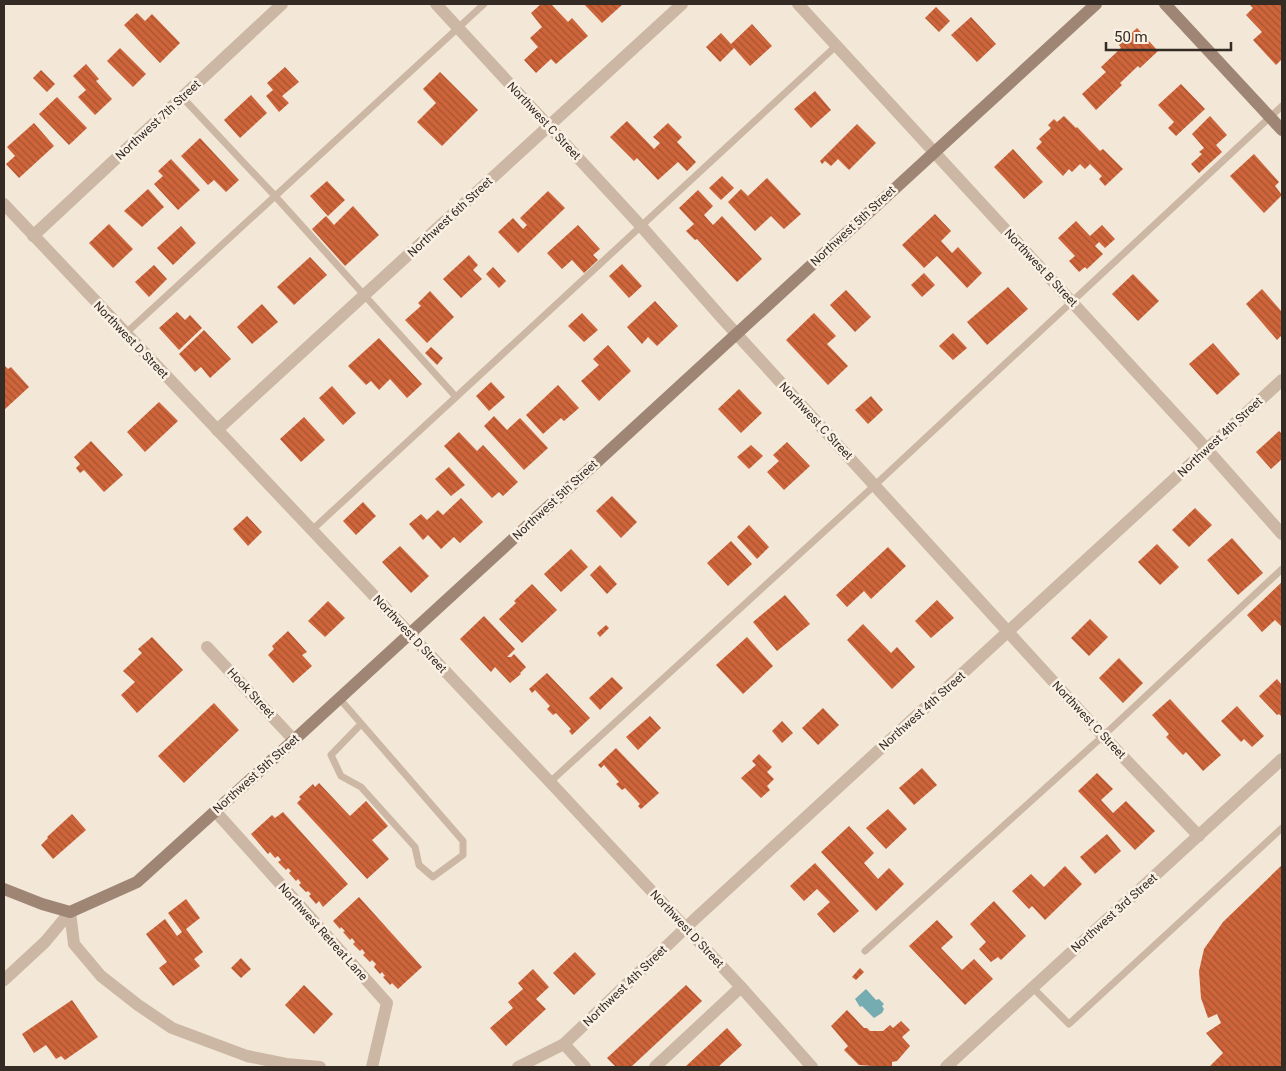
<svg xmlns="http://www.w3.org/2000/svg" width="1286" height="1071" font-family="Roboto,sans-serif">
<defs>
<pattern id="building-back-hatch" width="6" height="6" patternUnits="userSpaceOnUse" patternTransform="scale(1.25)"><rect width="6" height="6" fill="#ce643a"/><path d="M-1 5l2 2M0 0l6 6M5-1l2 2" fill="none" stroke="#a85331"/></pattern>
</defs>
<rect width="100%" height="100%" fill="#f3e7d7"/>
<path fill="#75acb1" d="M866,989L876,1000L879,999L884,1004L882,1006L884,1009L882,1013L874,1018L862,1006L860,1007L855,999Z"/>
<g fill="url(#building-back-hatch)">
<path d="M541,4H551L568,22L572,18L588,36L556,64L551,59L536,73L524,60L538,47L530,38L542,27L531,13Z"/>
<path d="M584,4H623L602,23Z"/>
<path d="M1249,4H1282V59L1276,65L1253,40L1262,32L1246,15L1253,8Z"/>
<path d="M936,7L950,21L939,32L925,18Z"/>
<path d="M137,13L145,21L152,14L180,43L160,63L124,25Z"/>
<path d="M971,17L996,44L977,62L951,35Z"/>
<path d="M752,24L772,46L750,66L734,48L720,62L706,47L721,33L731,44Z"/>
<path d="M1137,28L1158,51L1140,68L1138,66L1120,83L1122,85L1096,110L1082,94L1106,72L1101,67L1121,48L1119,45Z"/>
<path d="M120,48L146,74L133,87L107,61Z"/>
<path d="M86,64L99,79L96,81L112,99L95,115L78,97L86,90L73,76Z"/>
<path d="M285,67L299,82L282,96L289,103L279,112L266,96L273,90L267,83Z"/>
<path d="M41,70L55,84L47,92L33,78Z"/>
<path d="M440,72L478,110L442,146L417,122L436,103L423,89Z"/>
<path d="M1181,84L1205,109L1176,136L1168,128L1174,122L1158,105Z"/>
<path d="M815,91L831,110L811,128L794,109Z"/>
<path d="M251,95L267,113L240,138L224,120Z"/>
<path d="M57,97L87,128L69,145L39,114Z"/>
<path d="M1064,116L1076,128L1077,127L1100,151L1103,149L1123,169L1105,186L1099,179L1102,176L1090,164L1085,169L1080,164L1072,172L1069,169L1063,176L1036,148L1042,142L1039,139L1051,128L1048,125L1054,119L1057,122Z"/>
<path d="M1210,116L1227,135L1216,145L1222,152L1199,173L1191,164L1202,154L1199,152L1204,148L1192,134Z"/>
<path d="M627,121L654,149L660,143L653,137L668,123L682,137L677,142L696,162L687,171L678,162L658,180L637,158L634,161L610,137Z"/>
<path d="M34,123L54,146L19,178L6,164L15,156L7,147Z"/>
<path d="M857,124L876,143L849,170L838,159L831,166L825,161L822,164L820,161Z"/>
<path d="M200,138L239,180L226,192L214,180L208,185L181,156Z"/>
<path d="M1013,149L1043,182L1024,199L994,167Z"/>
<path d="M1254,154L1279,182L1275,186L1282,195L1264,213L1230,176Z"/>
<path d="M171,159L200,190L178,210L154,184L163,176L158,171Z"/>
<path d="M722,176L734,188L721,200L709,188Z"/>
<path d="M767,178L801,214L784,229L771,216L755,231L728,202L741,189L748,196Z"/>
<path d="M327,181L345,200L328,216L310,196Z"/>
<path d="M148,189L164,207L142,227L124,211Z"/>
<path d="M698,190L713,206L704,215L713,225L722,216L762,259L737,282L697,239L695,240L686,231L694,224L679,208Z"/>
<path d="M548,191L565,208L518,253L498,232L513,218L523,229L527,225L520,218Z"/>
<path d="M353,206L379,235L345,266L312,229L326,216L334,225Z"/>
<path d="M935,214L951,231L941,241L952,253L958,247L982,273L967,288L937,256L924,268L902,245Z"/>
<path d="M1076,221L1090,236L1102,225L1115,239L1105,248L1099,242L1095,246L1103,254L1087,269L1085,267L1079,272L1069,261L1075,256L1058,238Z"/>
<path d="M109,224L133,249L113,268L89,243Z"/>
<path d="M578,225L600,249L593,255L598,260L584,273L572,260L562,269L547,253Z"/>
<path d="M181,226L196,243L173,265L157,248Z"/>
<path d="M469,255L478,265L473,270L482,279L461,298L443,279Z"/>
<path d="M310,257L327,275L294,305L277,287Z"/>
<path d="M622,264L642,286L629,298L609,276Z"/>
<path d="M154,265L167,279L149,297L135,282Z"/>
<path d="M493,267L506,281L499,288L486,274Z"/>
<path d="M924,273L935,285L922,297L911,285Z"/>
<path d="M1133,274L1159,301L1138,321L1112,294Z"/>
<path d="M1008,287L1028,309L987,345L967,322Z"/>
<path d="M1262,289L1282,312V335L1277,340L1246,304Z"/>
<path d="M846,290L871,317L855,332L830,305Z"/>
<path d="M430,291L454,317L427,343L405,320L421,306L418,303Z"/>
<path d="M655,301L678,326L657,346L648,337L642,344L627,327Z"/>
<path d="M262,304L278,322L252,344L237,327Z"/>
<path d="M177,312L185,320L190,315L202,328L179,350L159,328Z"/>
<path d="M582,313L598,330L584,342L568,326Z"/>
<path d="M814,313L836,336L827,344L848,366L828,385L786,340Z"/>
<path d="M204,330L231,359L210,378L201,367L195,372L179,354Z"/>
<path d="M953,333L967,348L953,360L939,346Z"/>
<path d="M379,338L422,384L407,398L390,379L379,390L371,381L366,385L348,366Z"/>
<path d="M1213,343L1240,374L1217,395L1189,364Z"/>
<path d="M608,345L631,371L599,401L581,381L599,365L593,359Z"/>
<path d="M431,347L443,358L437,365L425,353Z"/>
<path d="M4,365L8,369L11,367L29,387L4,410Z"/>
<path d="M491,382L505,397L489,411L476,396Z"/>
<path d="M558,385L579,408L564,421L561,418L543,434L526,415Z"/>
<path d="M332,386L356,413L343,425L319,398Z"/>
<path d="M739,389L762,413L741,433L718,409Z"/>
<path d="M871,396L883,410L868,424L855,410Z"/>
<path d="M159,402L178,421L145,452L127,432Z"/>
<path d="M494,416L507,430L520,418L548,448L524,470L484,426Z"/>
<path d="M304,417L325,440L301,462L280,439Z"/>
<path d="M1279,431L1282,434V459L1271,469L1256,452Z"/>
<path d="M459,432L477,451L483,445L518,482L503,496L499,492L492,498L444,446Z"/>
<path d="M91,441L123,475L104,492L84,470L80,473L76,468L80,464L74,457Z"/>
<path d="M787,442L810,466L784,490L767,472L779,461L773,455Z"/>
<path d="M751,445L763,456L749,469L737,457Z"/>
<path d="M449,467L465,485L451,496L435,479Z"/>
<path d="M612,496L637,522L621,538L596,511Z"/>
<path d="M461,498L483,522L460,543L454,537L441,549L428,535L423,540L409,524L421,514L427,520L438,510L443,515Z"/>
<path d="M363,502L376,516L356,535L343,521Z"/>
<path d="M1195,508L1212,525L1189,547L1172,530Z"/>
<path d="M247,516L262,532L248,546L233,529Z"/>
<path d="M749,525L769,547L757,559L737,537Z"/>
<path d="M1232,538L1263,573L1238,595L1207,560Z"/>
<path d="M731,541L752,564L728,586L707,563Z"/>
<path d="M1157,544L1179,567L1160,585L1138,562Z"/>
<path d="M400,546L429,576L411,593L382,562Z"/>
<path d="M888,547L906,566L871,599L864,591L847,607L836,595Z"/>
<path d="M571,549L588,567L561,592L544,574Z"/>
<path d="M600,565L617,584L607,594L590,575Z"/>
<path d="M1282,582V627L1275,620L1262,632L1247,615Z"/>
<path d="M532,584L557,610L522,643L499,619L516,603L514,601Z"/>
<path d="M785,595L810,624L777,651L753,622Z"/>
<path d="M937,600L954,618L931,638L915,621Z"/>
<path d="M328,601L345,618L325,637L308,621Z"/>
<path d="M484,616L515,649L507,657H511L514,654L526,667L520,673L521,674L510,683L495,667L491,672L460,639Z"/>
<path d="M1090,619L1108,637L1089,656L1071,638Z"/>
<path d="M863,624L891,653L897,647L915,667L892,689L847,640Z"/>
<path d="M606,625L609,628L600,637L597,633Z"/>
<path d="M288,631L307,652L302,655L312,666L293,683L268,655L274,649L272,646Z"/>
<path d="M152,637L183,670L137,713L121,695L135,682L123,671L142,653L138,649Z"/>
<path d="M747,637L773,666L743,694L716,665Z"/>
<path d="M1119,658L1143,683L1123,703L1099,678Z"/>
<path d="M547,673L590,718L572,735L569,731L571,729L556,713L553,715L547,709L550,706L535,690L532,693L529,689Z"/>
<path d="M612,677L623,688L600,710L589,698Z"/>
<path d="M1277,679L1282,685V717L1279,714L1277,715L1259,696Z"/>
<path d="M1170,699L1221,755L1203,771L1186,752L1183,755L1166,737L1169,734L1152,715Z"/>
<path d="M214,703L239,730L184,783L158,756Z"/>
<path d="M1237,706L1264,736L1252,747L1244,739L1241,742L1221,721Z"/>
<path d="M823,708L839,725L818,745L802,728Z"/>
<path d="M650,716L661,728L638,750L626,737Z"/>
<path d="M782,721L793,733L782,743L772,731Z"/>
<path d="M616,748L659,793L641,809L638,806L640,804L625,788L622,790L616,784L619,782L604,765L601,768L598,765Z"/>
<path d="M759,754L772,767L767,772L774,779L767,786L770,790L761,798L741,778L756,765L752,761Z"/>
<path d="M922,768L937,785L914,805L899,788Z"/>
<path d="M1097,773L1113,789L1101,800L1113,813L1126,801L1155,831L1135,850L1078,791Z"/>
<path d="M319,783L350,816L366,801L388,826L372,840L389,859L367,879L297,803L301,799L299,797L313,784L315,787Z"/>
<path d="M888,809L907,829L886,849L866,828Z"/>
<path d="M283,812L348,884L323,907L319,901L316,904L309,896L311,894L308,891L306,892L299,885L301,883L298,879L296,881L289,873L291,871L288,868L286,870L278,862L281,860L278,856L275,858L270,852L268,854L251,834L272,815L275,818Z"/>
<path d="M72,814L86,830L53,859L41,845L48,838L47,837Z"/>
<path d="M849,826L874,853L864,863L878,879L889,868L904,884L876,911L821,852Z"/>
<path d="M1107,834L1121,851L1095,874L1080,857Z"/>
<path d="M815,863L859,911L834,933L817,914L830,902L817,889L804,901L790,886Z"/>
<path d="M1282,865V1067H1209L1223,1053L1206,1033L1221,1023L1217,1014L1208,1018L1201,998L1199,971L1204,949L1223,922Z"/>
<path d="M1065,866L1082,884L1045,920L1032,906L1029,909L1012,891L1031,874L1044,887Z"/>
<path d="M359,897L422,967L398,989L392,983L390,985L383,977L385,976L382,972L380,974L374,967L376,964L372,960L370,962L363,955L365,953L362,949L360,951L353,944L355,942L352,938L350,940L343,932L345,931L341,927L340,929L333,921Z"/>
<path d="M186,899L200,918L186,929L203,952L194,959L200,966L173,986L159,968L167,962L146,934L165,919L177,936L182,932L168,913Z"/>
<path d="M994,901L1026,936L1001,960L998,957L991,962L979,949L986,942L970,924Z"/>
<path d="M937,920L953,937L941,948L962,970L974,959L993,979L965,1005L909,946Z"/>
<path d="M575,952L596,974L574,995L553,973Z"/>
<path d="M241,958L251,969L241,978L231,968Z"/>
<path d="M860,968L864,972L856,980L852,977Z"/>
<path d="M533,969L549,987L536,999L546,1009L506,1046L490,1028L513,1008L508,1002L523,989L518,983Z"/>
<path d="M304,985L333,1014L314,1034L285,1005Z"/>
<path d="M686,985L702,1001L631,1067H616L607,1058Z"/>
<path d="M72,1000L98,1037L65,1060L61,1056L56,1059L46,1045L34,1053L22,1034Z"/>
<path d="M847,1010L864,1028H867L870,1031H883L890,1025L893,1028L901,1021L910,1030L902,1037L910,1046L897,1061L892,1062V1066L873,1067V1066L859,1065L844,1050L848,1046L831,1026Z"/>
<path d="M727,1028L742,1045L718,1067H685Z"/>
</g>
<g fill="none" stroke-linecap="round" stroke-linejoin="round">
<g stroke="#cbb7a3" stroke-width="7">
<path d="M182,97L275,196L456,397"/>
<path d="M125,334L484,4"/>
<path d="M312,530L836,46"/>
<path d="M339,698L463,841V855L433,877L419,865L415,847L361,787L341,776L331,755L361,724"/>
<path d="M550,782L875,485L1282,106"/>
<path d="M865,951L1103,736L1282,569"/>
<path d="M1033,988L1069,1024L1282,828"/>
</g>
<g stroke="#cbb7a3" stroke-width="12">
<path d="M436,4L641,226L721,317L1103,736L1199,836"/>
<path d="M798,4L1196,437L1282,534"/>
<path d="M4,204L550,782L741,987L812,1067"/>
<path d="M33,236L282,4"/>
<path d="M217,430L682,4"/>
<path d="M207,647L294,740"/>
<path d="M215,811L387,1003L372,1067"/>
<path d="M70,912L74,944L101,976L138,1005L172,1028L247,1056L286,1064L320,1067"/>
<path d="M4,980L45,942L70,912"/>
<path d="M564,1044L585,1067"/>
<path d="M518,1067L564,1044L696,918L1282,380"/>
<path d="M655,1067L741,987"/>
<path d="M946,1067L1282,759"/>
</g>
<g stroke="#9f8574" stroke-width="12">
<path d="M1165,4L1282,130"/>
<path d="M4,889L42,904L70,912L137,882L294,740L1096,4"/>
</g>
</g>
<g text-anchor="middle" stroke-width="5" stroke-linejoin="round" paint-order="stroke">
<g font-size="12" fill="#352b25" stroke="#faf1e4">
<text transform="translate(158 120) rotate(-43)" y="4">Northwest 7th Street</text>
<text transform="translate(544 121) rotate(47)" y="4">Northwest C Street</text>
<text transform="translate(450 217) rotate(-43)" y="4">Northwest 6th Street</text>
<text transform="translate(853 226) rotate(-43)" y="4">Northwest 5th Street</text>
<text transform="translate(1041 268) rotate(47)" y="4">Northwest B Street</text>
<text transform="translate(131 340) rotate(46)" y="4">Northwest D Street</text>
<text transform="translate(816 421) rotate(47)" y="4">Northwest C Street</text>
<text transform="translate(1220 437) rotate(-43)" y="4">Northwest 4th Street</text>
<text transform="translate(555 500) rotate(-43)" y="4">Northwest 5th Street</text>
<text transform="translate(410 634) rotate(47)" y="4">Northwest D Street</text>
<text transform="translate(251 693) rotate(47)" y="4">Hook Street</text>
<text transform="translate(922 711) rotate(-42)" y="4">Northwest 4th Street</text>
<text transform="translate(1089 720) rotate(47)" y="4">Northwest C Street</text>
<text transform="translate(256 774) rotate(-42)" y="4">Northwest 5th Street</text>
<text transform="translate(1114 913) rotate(-42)" y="4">Northwest 3rd Street</text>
<text transform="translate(687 929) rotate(47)" y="4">Northwest D Street</text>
<text transform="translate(323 932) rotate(48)" y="4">Northwest Retreat Lane</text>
<text transform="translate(625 986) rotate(-44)" y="4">Northwest 4th Street</text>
</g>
</g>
<rect width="1286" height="1071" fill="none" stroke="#352b25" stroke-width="10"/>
<path d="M1106 42v8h125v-8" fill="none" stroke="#352b25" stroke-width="2.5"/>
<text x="1114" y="42" font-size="15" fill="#352b25" stroke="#faf1e4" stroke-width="4" paint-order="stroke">50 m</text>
</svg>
